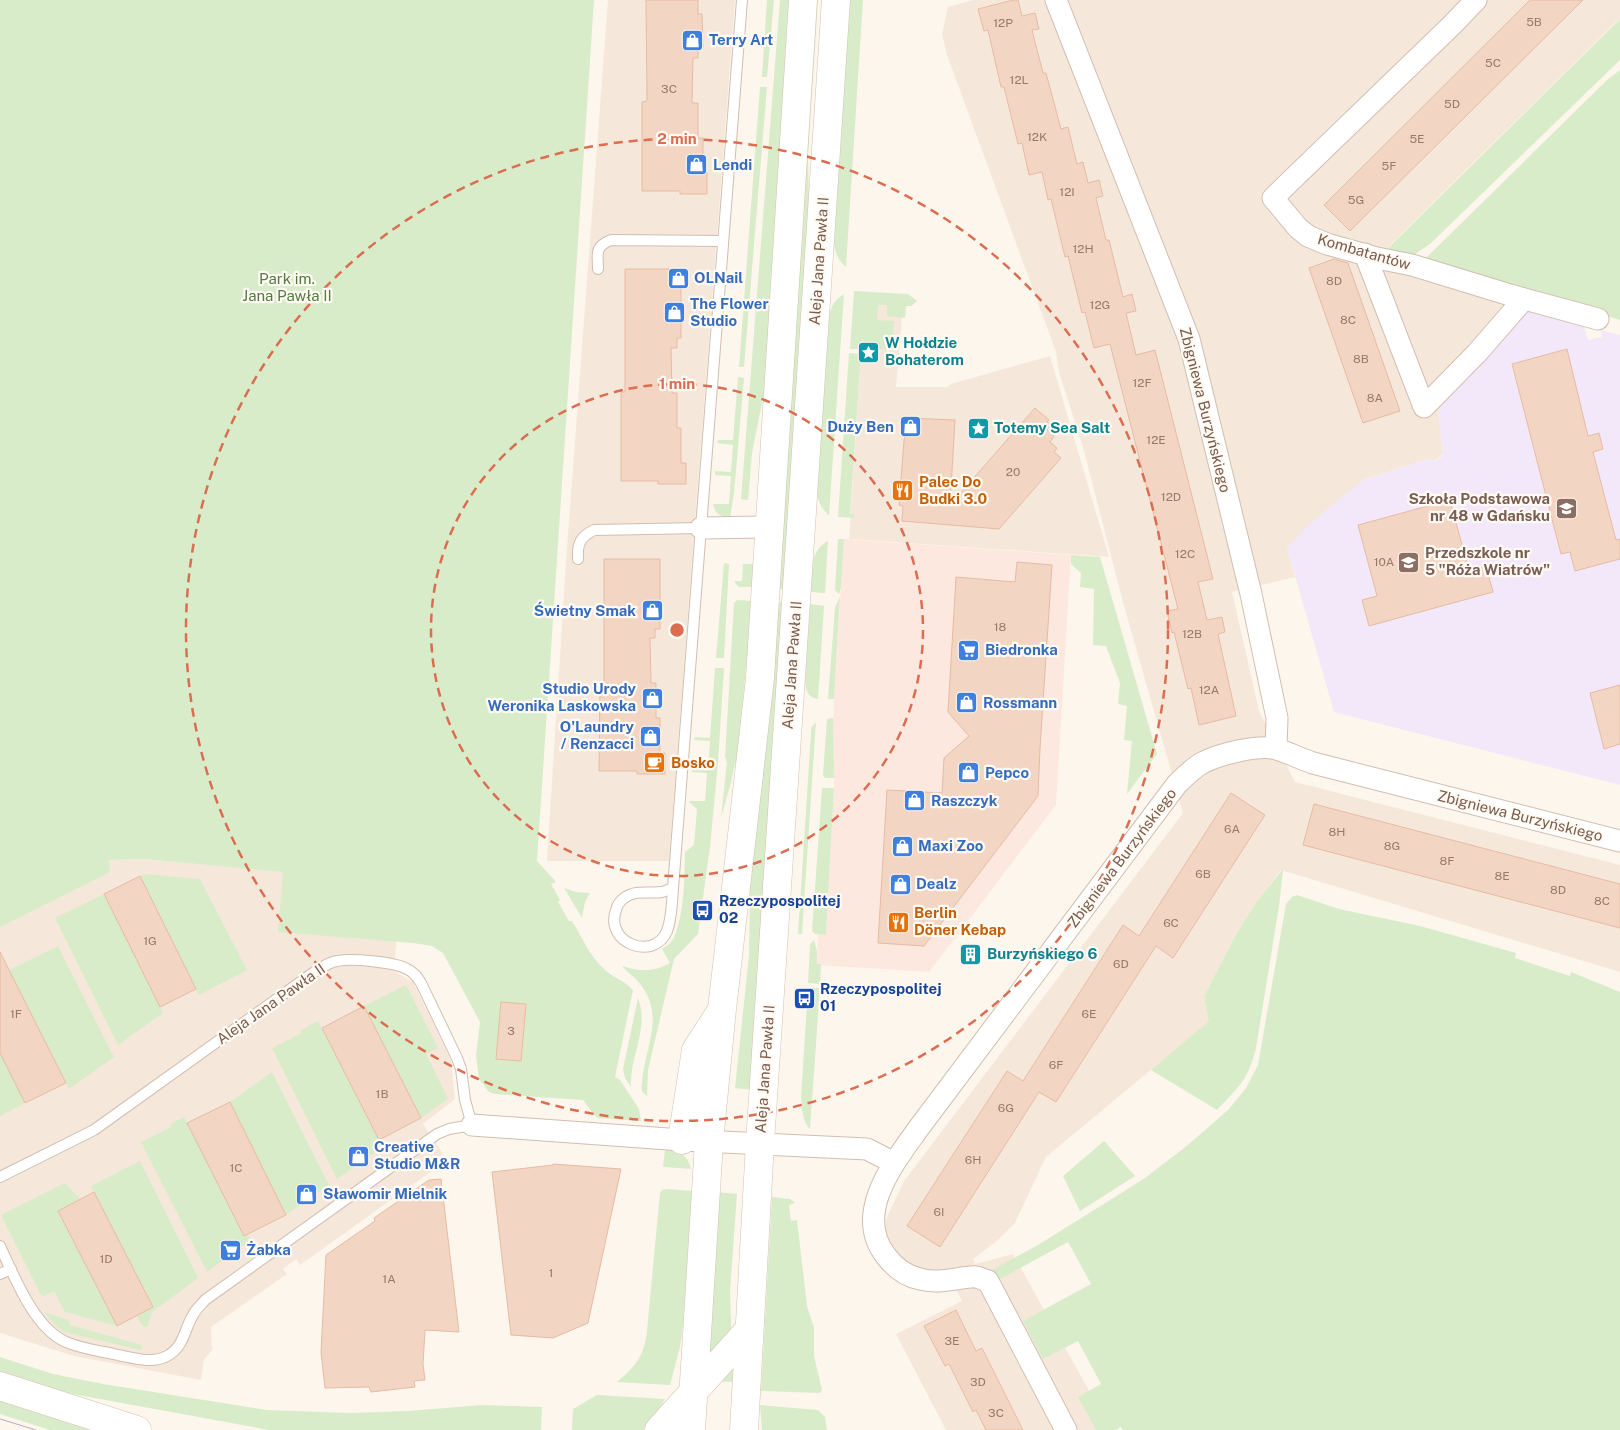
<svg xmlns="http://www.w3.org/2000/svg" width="1620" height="1430" font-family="'Public Sans',sans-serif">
<rect width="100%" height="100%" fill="#fdf6ec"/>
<g fill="#f5e8da">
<path d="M608,0H735L669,861H547L566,561Z"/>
<path d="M973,0H1620V22L1617,21L1388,247L1534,311L1438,410L1443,454L1433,462L1431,458L1363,480L1287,548L1295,577L1232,592L1259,711L1295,782L1620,865V972L1281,870L1257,901L1235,936L1204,996L1210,1021L1046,1157L1015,1223L997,1241L973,1259L975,1264L1013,1254L1111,1430H946L896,1334L962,1301L947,1272L919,1273L884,1244L886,1219L904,1181L1183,813L1124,606L1084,451L1059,372L1056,352L947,55L942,34L948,7Z"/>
<path d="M865,293L917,301L911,306H903L896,387H947L951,384L1050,356L1109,557L849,539Z"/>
<path d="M144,859L401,882L394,971L413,982L451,1060L455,1099L423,1124L443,1154L427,1166L431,1172L405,1190L401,1185L389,1193L393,1199L391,1200L300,1265L296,1259L283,1269L287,1274L211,1327L212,1350L204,1360L201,1380L74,1356L0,1333V895L109,860Z"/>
</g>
<path fill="#fde8e0" d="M844,539L1071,555L1056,805L929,972L817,965L818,935H826L834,788L833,718Z"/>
<path fill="#f3e8fa" d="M1534,311L1584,327L1588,340L1602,337L1601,330L1620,335V785L1334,712L1287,548L1307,526L1363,480L1431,458L1434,462L1443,455L1438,410L1521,315Z"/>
<g fill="#d8ecc9">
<path d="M0,0H594L537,861L556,882L551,884L560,900L558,902L569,921H572C582,937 590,957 605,970C614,978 625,981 633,990L615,1077L620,1080L639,1109L641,1121L598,1118L594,1115L583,1100L495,1094L489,1092L479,1079L476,1055L480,1022L443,953L432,946L413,943L278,932L283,872L144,859L109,860L110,872L0,927Z"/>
<path d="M767,0H774L767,77H762Z"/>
<path d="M780,0H789L766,382L752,453L748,500L741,499Z"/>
<path d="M813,0H818L808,157L809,201L786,589H778Z"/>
<path d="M849,0H863L846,267C838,260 835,253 834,243Z"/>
<path d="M1618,21L1620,22V60L1430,244L1408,259L1384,252Z"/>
<path d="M1620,70V320L1426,264V258L1607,80Z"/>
<path d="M760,87H767L744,367H739Z"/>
<path d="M854,291L908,294L917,301L911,306H906L905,318L887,316V305H878L877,320L894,321L892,350L876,349L862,339L861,349H850Z"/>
<path d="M844,294L829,516L821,506L817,496L829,316C831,306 835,300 844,294Z"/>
<path d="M849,353L861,354L851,501L850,514H854V518L838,517Z"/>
<path d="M738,377L744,378L734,493L730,518C720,517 715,513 713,504H729L731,476L715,475V471L731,472L733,445L717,443L718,440H733Z"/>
<path d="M838,539H844L841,588L839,594L835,590Z"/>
<path d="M828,541L825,593L811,592C812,573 809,551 828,541Z"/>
<path d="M1071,555L1100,557L1157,754L1127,794L1132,741L1124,740L1127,706L1118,704L1120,683L1106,646L1093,645L1094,589L1080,587L1081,573L1071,564Z"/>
<path d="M724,563L729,564L724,658H716Z"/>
<path d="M743,564H753L752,587H739L735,583V581H742Z"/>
<path d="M840,597L834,699H828L835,607Z"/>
<path d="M737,600L751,601L748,646L737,763H735L731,782L721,818L727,762L725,757L734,603Z"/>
<path d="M776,602L785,603L753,1090L735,1088L749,956L750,885Z"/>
<path d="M810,604L824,606L818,699C808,698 806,690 805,682Z"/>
<path d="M715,668H724L718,762L710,847L698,934L674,959L648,1070L647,1096C641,1092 641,1088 642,1082C645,1046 665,1018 641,985C636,977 627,973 622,966C640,972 654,972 670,963L662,949C668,945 673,942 675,935C685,909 684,879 685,852L694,845L697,809L689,802L690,801H705L707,773L692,772V768L708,769L710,741L694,740L695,737L710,738Z"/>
<path d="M833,718L834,778H825L823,775L827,719Z"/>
<path d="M816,722L802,934H798L811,733V728Z"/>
<path d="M822,788H834L826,935L815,934L812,931Z"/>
<path d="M1282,870H1283L1279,906L1256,1048C1248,1080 1239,1087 1217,1110L1151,1070L1209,1021L1204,996L1235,936L1257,901Z"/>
<path d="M144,874L200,879L247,970L199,995L140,876Z"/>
<path d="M564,888L576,892L590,893L585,902L582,918Z"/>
<path d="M104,894L163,1013L118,1045L55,918Z"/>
<path d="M1297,895L1339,909L1420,926L1516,953L1515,958L1570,976L1571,972L1620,992V1430H1123L1121,1427L1115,1430H1096L1078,1397L1101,1384L1078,1341L1043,1359L1023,1321L1091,1284L1068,1242L998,1280L991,1272L992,1270L1038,1245L1115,1197L1145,1178L1188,1145L1229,1109L1246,1088L1258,1065L1286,904L1292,897Z"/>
<path d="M814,940L817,951V964H821L820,984L808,983L810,944Z"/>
<path d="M58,946L114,1057L69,1089L9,970Z"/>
<path d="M406,985L438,1048L426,1054L448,1099L421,1118L364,1006Z"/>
<path d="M808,988H820L810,1129C802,1121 802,1108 801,1097Z"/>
<path d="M638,998C650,1028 629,1057 631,1087L625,1078L623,1069Z"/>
<path d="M318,1021L382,1147L337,1179L272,1048L302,1033L301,1030Z"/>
<path d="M0,1053L25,1103L0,1116Z"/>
<path d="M272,1072L329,1185L286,1215L230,1102Z"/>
<path d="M184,1117L243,1235L248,1234L251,1240L207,1272L141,1142L171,1127L170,1124Z"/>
<path d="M1104,1141L1135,1176L1080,1211L1063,1176Z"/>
<path d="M665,1150C679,1151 687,1154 691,1169L663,1167Z"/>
<path d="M140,1161L198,1278L152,1312L147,1327L142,1326L137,1316L153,1307L91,1186Z"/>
<path d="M65,1183L80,1199L58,1211L117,1326L65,1312L54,1291L42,1297L1,1215Z"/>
<path d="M667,1189L692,1191L683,1325L680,1347L670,1385L617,1382C636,1366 644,1356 647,1331L660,1193L662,1190Z"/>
<path d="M717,1192L737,1194L730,1292L733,1382L706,1381Z"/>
<path d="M772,1197L790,1199L795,1203L789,1205L791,1221L797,1220L807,1306L814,1328V1356L822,1390L820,1393L761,1391Z"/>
<path d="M44,1312L68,1320L70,1325L142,1345L141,1350L64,1332L56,1326Z"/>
<path d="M0,1357L53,1374L103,1384L267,1410L350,1413L408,1411L482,1405L542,1407L541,1430H269L78,1395L59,1391L0,1373Z"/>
<path d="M597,1395L665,1399L656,1415L643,1430H572L573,1409Z"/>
<path d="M0,1400L93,1430H50L0,1414Z"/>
<path d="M760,1405L818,1410L825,1417L827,1430H762Z"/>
</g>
<g fill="#f3d5c3" stroke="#e6bba3">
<path d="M646,0H698V14H702L703,48H698V58H693L692,103H698V138H703V172H707V194H680V191H642V102L647,101Z"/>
<path d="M1013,0H1018L1022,16L1035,13L1039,29L1032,30L1043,73H1046L1061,129L1068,127L1077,164L1083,162L1088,183L1099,180L1103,196L1096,198L1106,240H1109L1123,297L1132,294L1136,311L1126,313L1136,355L1155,350L1213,579L1198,582L1207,620L1222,617L1225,632L1218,634L1236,716L1199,725L1191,688L1188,689L1174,632L1172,633L1167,611L1178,609L1110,344L1094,348L1085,312L1082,313L1068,256L1065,257L1051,199L1048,200L1042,172L1029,175L1022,143L1018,144L1004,87H1001L988,30L984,31L978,9Z"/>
<path d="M1530,0H1583L1350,231L1324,205Z"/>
<path d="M1334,259L1348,263L1400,411L1363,423L1309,268Z"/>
<path d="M625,269H681V338H677V348H671L672,393H677V428H681V463H686V484H658V481H621V392H625Z"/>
<path d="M1567,349L1588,436L1599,433L1603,449L1593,452L1616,540L1620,539V559L1575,571L1570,552L1561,554L1512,364Z"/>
<path d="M1035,408L1049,420L1047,422L1052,425L1047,430L1054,436L1050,442L1057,448L1054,452L1061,458L999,529L902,521L903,506L899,505L904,441L907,418L955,420L950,505Z"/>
<path d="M1450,500L1469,571L1486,566L1493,592L1369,626L1362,600L1377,596L1358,525Z"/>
<path d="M604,559H660V629H655V638H650L651,683H656V718H660V753H665V774H637V771H599L600,683H604Z"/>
<path d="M1017,562L1052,565L1040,748L1038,796L924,946L878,943L887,790L942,793L944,758L969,736L948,712L956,577L1015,582Z"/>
<path d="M1620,685V744L1604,749L1590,693Z"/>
<path d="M1231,793L1265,815L1173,958L1156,946L1056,1102L1039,1092L940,1247L907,1226L1007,1071L1023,1081L1123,925L1139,936Z"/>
<path d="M1314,804L1620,884V928L1303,845Z"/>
<path d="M140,876L196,989L160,1007L104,894Z"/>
<path d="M963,945L980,946L979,963L962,962Z"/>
<path d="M0,952L66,1083L25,1103L0,1053Z"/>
<path d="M501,1002L526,1004L521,1061L496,1059Z"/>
<path d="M364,1006L421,1118L379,1140L322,1028Z"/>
<path d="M230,1102L286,1215L244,1236L187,1123Z"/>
<path d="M553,1164L621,1169L588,1323L553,1338L511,1335L492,1172L553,1165Z"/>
<path d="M441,1179L459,1332L425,1330L423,1364L425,1380L414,1381L415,1387L371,1392L369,1387L325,1388L321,1352L326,1255L375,1221L374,1218L429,1180Z"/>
<path d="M94,1192L153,1307L117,1326L58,1211Z"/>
<path d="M956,1310L976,1351L982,1348L1023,1430H986L976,1410L973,1412L949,1364L945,1366L924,1326Z"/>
</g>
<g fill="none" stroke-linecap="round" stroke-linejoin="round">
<defs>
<g id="lane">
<path d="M598,269C598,253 594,247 611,240L723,241"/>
<path d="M578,559C577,544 580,537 594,530L701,528"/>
<path d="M673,888C669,889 666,891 662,892C649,894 636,889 624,898C620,901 617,906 616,910C604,943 654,962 667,931C672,918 672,901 673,888L742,0"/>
<path d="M0,1177L94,1130L313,973C320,969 328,962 337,961C351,958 395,962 407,969C414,972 417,977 421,983L457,1058L461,1069L465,1100L472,1125L449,1129L437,1134L205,1300C201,1305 196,1309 193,1315C184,1330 184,1347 167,1356C152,1364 134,1358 118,1355C101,1351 82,1349 66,1342C34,1328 14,1276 0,1246"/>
<path d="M0,1274L11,1269"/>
</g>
<g id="street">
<path d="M1056,0L1189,339L1251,594L1277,718L1276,749"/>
<path d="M1476,0L1452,25L1273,198L1298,228L1308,236L1327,244L1377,258L1412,265L1510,295L1598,319"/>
<path d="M1365,254L1424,407L1477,353L1524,299"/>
<path d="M701,528L770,527"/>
<path d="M472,1125L682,1140L867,1149L894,1163"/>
<path d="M1066,1430L988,1281C984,1280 980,1278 977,1277C972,1276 966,1278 962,1278C948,1280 934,1283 920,1279C905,1276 895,1268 886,1256C853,1214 893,1164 918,1129L1177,784C1185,776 1194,767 1204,762C1221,754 1259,744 1277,749C1289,753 1301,759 1313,763L1620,841"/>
</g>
<g id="secondary">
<path d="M682,1140L696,1050L720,1013"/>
<path d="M0,1386L137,1430"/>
<path d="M659,1430L749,1330"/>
<path d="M691,1430L709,1142L722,1009L760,678L803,0"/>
<path d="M744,1430L760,1143L836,0"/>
</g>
</defs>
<use href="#lane" stroke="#d1beb0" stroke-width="12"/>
<use href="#street" stroke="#d1beb0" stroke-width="23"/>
<use href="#secondary" stroke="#d6c0b0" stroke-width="29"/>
<use href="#lane" stroke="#fff" stroke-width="10"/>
<use href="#street" stroke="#fff" stroke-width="21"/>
<use href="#secondary" stroke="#fff" stroke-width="28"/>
<path stroke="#b9a8c9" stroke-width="1" d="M0,1419L36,1430"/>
</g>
<g fill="none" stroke="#dc6d51" stroke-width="2.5" stroke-dasharray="9 6">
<circle cx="677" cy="630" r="246"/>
<circle cx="677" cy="630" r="491"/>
</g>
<defs>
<symbol id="shop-square" viewBox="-11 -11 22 22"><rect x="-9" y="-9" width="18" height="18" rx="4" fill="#3f7fe0" stroke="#fffaf3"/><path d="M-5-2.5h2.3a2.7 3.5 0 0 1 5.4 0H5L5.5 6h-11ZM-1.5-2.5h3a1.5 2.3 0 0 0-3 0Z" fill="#fff"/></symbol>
<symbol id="sight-square" viewBox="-11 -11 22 22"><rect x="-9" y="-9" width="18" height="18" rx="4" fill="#0f9aa8" stroke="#fffaf3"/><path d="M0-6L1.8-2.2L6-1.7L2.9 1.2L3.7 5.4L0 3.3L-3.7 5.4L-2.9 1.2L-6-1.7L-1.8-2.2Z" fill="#fff"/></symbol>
<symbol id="restaurant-square" viewBox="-11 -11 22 22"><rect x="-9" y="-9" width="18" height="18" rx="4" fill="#e8710a" stroke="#fffaf3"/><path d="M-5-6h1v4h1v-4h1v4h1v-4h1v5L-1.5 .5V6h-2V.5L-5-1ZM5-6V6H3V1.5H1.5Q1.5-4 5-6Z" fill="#fff"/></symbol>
<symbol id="school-square" viewBox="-11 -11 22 22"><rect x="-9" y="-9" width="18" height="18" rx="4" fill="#8d6e63" stroke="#fffaf3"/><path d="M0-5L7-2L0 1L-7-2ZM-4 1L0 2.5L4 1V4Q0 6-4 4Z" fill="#fff"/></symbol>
<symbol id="supermarket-square" viewBox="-11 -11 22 22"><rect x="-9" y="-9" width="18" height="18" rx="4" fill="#3f7fe0" stroke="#fffaf3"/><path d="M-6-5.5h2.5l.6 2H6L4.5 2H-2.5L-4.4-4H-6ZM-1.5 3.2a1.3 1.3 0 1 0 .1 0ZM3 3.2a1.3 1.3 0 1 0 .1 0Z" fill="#fff"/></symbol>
<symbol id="cafe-square" viewBox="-11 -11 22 22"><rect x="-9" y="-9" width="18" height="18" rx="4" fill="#e8710a" stroke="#fffaf3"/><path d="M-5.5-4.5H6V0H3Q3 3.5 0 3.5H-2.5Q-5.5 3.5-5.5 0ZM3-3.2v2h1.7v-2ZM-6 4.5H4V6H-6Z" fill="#fff"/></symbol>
<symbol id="bus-square" viewBox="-11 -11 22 22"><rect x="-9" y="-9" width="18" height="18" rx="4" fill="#1a4fb4" stroke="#fffaf3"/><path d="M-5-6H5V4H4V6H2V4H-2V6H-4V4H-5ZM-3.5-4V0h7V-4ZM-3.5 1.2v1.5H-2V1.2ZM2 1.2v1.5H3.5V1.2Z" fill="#fff"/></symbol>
<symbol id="building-square" viewBox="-11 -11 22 22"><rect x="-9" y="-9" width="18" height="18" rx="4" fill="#0f9aa8" stroke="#fffaf3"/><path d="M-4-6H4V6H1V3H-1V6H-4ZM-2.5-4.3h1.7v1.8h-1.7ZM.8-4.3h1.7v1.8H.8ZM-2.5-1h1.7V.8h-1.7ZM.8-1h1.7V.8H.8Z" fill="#fff"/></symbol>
</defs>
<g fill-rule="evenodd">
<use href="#shop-square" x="680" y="28" width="25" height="25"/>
<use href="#shop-square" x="684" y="152" width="25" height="25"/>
<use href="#shop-square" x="666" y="266" width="25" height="25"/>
<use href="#shop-square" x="662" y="300" width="25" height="25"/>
<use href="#sight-square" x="856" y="340" width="25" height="25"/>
<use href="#shop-square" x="898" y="414" width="25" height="25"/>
<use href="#sight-square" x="966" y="416" width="25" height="25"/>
<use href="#restaurant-square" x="890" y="478" width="25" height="25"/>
<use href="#school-square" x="1554" y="496" width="25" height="25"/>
<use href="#school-square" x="1396" y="550" width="25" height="25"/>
<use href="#shop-square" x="640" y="598" width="25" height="25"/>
<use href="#supermarket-square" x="956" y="638" width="25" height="25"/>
<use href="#shop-square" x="640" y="686" width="25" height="25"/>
<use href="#shop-square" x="954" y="690" width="25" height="25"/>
<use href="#shop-square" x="638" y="724" width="25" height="25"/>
<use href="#cafe-square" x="642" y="750" width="25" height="25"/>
<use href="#shop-square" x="956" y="760" width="25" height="25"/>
<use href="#shop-square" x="902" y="788" width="25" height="25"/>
<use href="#shop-square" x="890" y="834" width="25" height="25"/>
<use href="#shop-square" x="888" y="872" width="25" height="25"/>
<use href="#bus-square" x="690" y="898" width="25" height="25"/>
<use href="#restaurant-square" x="886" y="910" width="25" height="25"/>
<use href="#building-square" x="958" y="942" width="25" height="25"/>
<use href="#bus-square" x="792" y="986" width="25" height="25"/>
<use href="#shop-square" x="346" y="1144" width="25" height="25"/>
<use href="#shop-square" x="294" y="1182" width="25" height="25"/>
<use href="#supermarket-square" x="218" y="1238" width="25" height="25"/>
</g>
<g text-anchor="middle" stroke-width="4.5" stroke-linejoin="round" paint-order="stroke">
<g font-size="12" fill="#987a6a">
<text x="1534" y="26">5B</text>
<text x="1003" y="27">12P</text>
<text x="1493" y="67">5C</text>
<text x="1019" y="84">12L</text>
<text x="669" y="93">3C</text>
<text x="1452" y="108">5D</text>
<text x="1037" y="141">12K</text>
<text x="1417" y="143">5E</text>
<text x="1389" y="170">5F</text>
<text x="1067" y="196">12I</text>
<text x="1356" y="204">5G</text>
<text x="1083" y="253">12H</text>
<text x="1334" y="285">8D</text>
<text x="1100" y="309">12G</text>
<text x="1348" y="324">8C</text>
<text x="1361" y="363">8B</text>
<text x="1142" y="387">12F</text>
<text x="1375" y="402">8A</text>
<text x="1156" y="444">12E</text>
<text x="1013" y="476">20</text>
<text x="1171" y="501">12D</text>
<text x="1185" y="558">12C</text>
<text x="1384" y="566">10A</text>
<text x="1000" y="631">18</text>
<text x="1192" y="638">12B</text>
<text x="1209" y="694">12A</text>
<text x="1232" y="833">6A</text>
<text x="1337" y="836">8H</text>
<text x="1392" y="850">8G</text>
<text x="1447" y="865">8F</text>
<text x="1203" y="878">6B</text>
<text x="1502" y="880">8E</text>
<text x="1558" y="894">8D</text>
<text x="1602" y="905">8C</text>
<text x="1171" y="927">6C</text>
<text x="150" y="945">1G</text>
<text x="1121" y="968">6D</text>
<text x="16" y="1018">1F</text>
<text x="1089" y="1018">6E</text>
<text x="511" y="1035">3</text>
<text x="1056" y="1069">6F</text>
<text x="382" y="1098">1B</text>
<text x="1006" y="1112">6G</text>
<text x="973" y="1164">6H</text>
<text x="236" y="1172">1C</text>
<text x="939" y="1216">6I</text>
<text x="106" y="1263">1D</text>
<text x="551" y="1277">1</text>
<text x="389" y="1283">1A</text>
<text x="952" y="1345">3E</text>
<text x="978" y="1386">3D</text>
<text x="996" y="1417">3C</text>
</g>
<g font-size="15" font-weight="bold" fill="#366cbe" stroke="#fffaf3" text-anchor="start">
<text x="709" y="45">Terry Art</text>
<text x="713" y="170">Lendi</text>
<text x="694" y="283">OLNail</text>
<text x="690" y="309">The Flower<tspan x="690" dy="17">Studio</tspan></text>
<text x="894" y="432" text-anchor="end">Duży Ben</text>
<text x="636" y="616" text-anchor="end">Świetny Smak</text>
<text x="985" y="655">Biedronka</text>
<text x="636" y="694" text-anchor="end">Studio Urody<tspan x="636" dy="17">Weronika Laskowska</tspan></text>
<text x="983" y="708">Rossmann</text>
<text x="634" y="732" text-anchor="end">O'Laundry<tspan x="634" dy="17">/ Renzacci</tspan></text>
<text x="985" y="778">Pepco</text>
<text x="931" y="806">Raszczyk</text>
<text x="918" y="851">Maxi Zoo</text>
<text x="916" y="889">Dealz</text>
<text x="374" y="1152">Creative<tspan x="374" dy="17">Studio M&amp;R</tspan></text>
<text x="323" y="1199">Sławomir Mielnik</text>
<text x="246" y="1255">Żabka</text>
</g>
<g font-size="15" fill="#7a5c4d" stroke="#fffaf3">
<text transform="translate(1364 252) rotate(16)" y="5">Kombatantów</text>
<text transform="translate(819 261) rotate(-86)" y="5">Aleja Jana Pawła II</text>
<text transform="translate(1205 410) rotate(76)" y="5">Zbigniewa Burzyńskiego</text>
<text transform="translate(792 665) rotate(-86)" y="5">Aleja Jana Pawła II</text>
<text transform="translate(1520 816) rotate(14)" y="5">Zbigniewa Burzyńskiego</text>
<text transform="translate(1122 858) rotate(-53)" y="5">Zbigniewa Burzyńskiego</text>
<text transform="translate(271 1004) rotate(-35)" y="5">Aleja Jana Pawła II</text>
<text transform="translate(765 1069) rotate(-86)" y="5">Aleja Jana Pawła II</text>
</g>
<g font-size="15" fill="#537a41" stroke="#fffaf3">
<text x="287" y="284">Park im.<tspan x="287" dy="17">Jana Pawła II</tspan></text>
</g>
<g font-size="15" font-weight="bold" fill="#0d838f" stroke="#fffaf3" text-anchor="start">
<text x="885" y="348">W Hołdzie<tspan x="885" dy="17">Bohaterom</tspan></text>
<text x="994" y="433">Totemy Sea Salt</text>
<text x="987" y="959">Burzyńskiego 6</text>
</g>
<g font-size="15" font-weight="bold" fill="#c56008" stroke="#fffaf3" text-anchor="start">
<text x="919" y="487">Palec Do<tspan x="919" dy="17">Budki 3.0</tspan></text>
<text x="671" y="768">Bosko</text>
<text x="914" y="918">Berlin<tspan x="914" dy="17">Döner Kebap</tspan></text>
</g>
<g font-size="15" font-weight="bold" fill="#785e54" stroke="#fffaf3" text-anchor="end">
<text x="1550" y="504">Szkoła Podstawowa<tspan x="1550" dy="17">nr 48 w Gdańsku</tspan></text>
<text x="1425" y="558" text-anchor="start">Przedszkole nr<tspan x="1425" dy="17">5 "Róża Wiatrów"</tspan></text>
</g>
<g font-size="15" font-weight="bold" fill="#164399" stroke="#fffaf3" text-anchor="start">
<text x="719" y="906">Rzeczypospolitej<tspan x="719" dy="17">02</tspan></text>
<text x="820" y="994">Rzeczypospolitej<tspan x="820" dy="17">01</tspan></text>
</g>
</g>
<circle cx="677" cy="630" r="8" fill="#dc6d51" stroke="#fffaf3" stroke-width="2.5"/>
<g font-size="15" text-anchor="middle" font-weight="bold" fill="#dc6d51" stroke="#fffaf3" stroke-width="4.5" stroke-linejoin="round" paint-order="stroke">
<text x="677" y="144">2 min</text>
<text x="677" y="389">1 min</text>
</g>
</svg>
